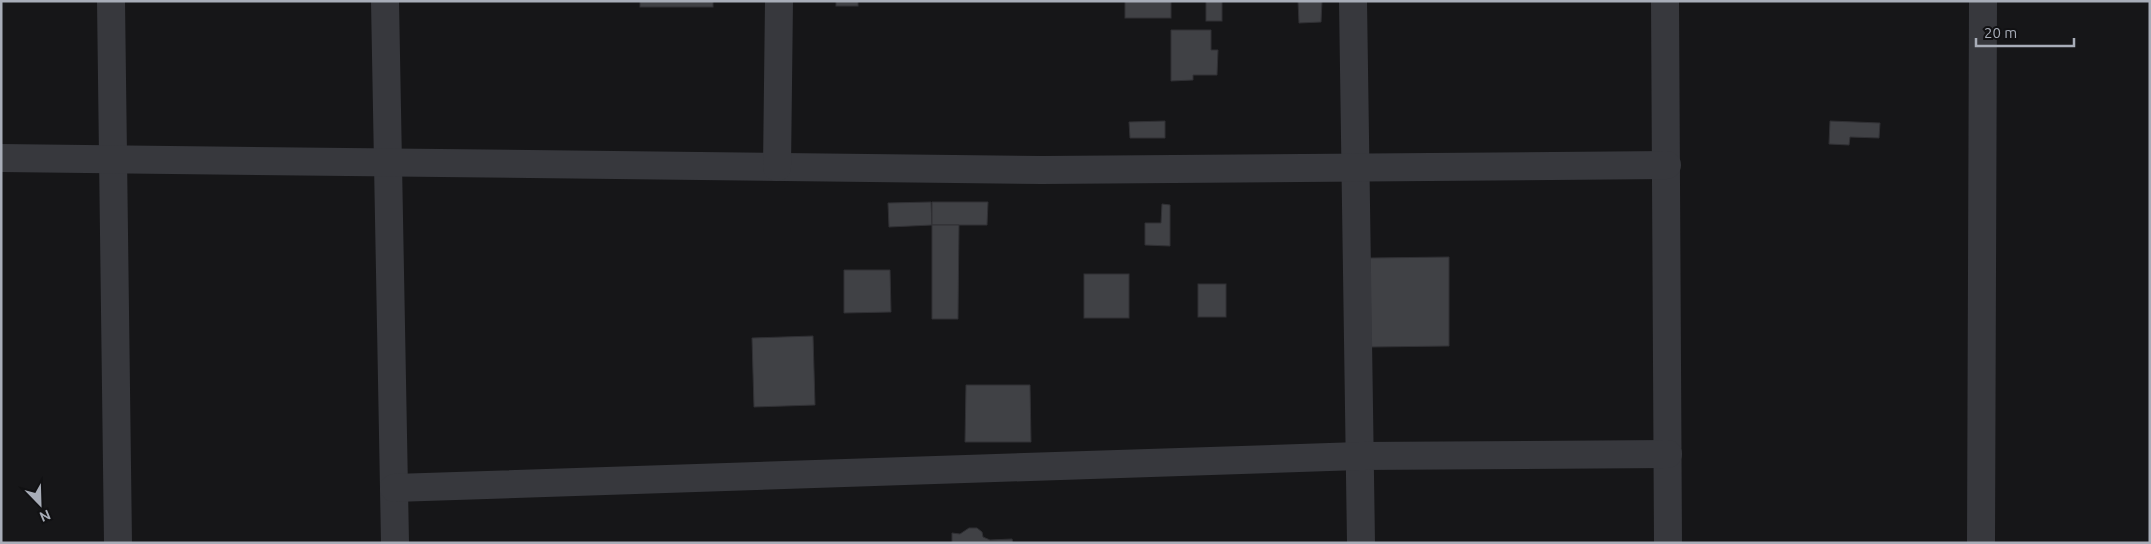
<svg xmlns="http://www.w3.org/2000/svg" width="2151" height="544" font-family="Ubuntu,sans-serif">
<rect width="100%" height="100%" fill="#161618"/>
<g fill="#404145" stroke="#303034">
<rect x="640" y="1" width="73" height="6"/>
<rect x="836" y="1" width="22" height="5"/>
<rect x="1125" y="1" width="46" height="17"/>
<rect x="1206" y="1" width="16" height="20"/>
<path d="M1298,1H1322L1321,22L1299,23Z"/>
<path d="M1171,30H1211V50H1218L1217,75H1193V80L1171,81Z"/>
<path d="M1165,121V138H1130L1129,122Z"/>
<path d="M1830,121L1880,123L1879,138L1850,137L1849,145L1829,144Z"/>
<path d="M931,202L932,225L889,227L888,203Z"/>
<path d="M932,202H988L987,225H932Z"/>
<path d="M1162,204L1170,205V246L1145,245V223H1161Z"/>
<path d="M932,225H959L958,319H932Z"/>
<path d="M1449,257V346L1371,347L1370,258Z"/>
<path d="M844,270H890L891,312L844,313Z"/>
<rect x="1084" y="274" width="45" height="44"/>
<rect x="1198" y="284" width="28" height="33"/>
<path d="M813,336L815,405L754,407L752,338Z"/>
<path d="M966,385H1030L1031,442H965Z"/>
<path d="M969,528H977L982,532L983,537L990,540L1012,539L1013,543H952V533L960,534Z"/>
</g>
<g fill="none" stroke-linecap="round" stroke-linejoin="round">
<g stroke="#37383d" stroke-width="28">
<path d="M111,1L118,543"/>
<path d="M385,1L395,543"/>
<path d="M1353,1L1361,543"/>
<path d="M1665,1L1668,543"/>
<path d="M1,158L1042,170L1667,165"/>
<path d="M777,167L779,1"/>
<path d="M394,488L1359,456L1668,454"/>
<path d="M1981,543L1983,1"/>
</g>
</g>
<rect width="2151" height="544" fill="none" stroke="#a8adb8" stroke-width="5"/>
<g transform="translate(40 504) rotate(157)" stroke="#111113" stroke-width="4" paint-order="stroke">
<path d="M0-4L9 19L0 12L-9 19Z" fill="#a8adb8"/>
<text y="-8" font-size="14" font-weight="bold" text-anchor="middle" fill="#a8adb8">N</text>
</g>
<path d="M1976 38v8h98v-8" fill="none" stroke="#a8adb8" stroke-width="2.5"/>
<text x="1984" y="38" font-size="15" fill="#a8adb8" stroke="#111113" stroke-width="4" paint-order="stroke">20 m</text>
</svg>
